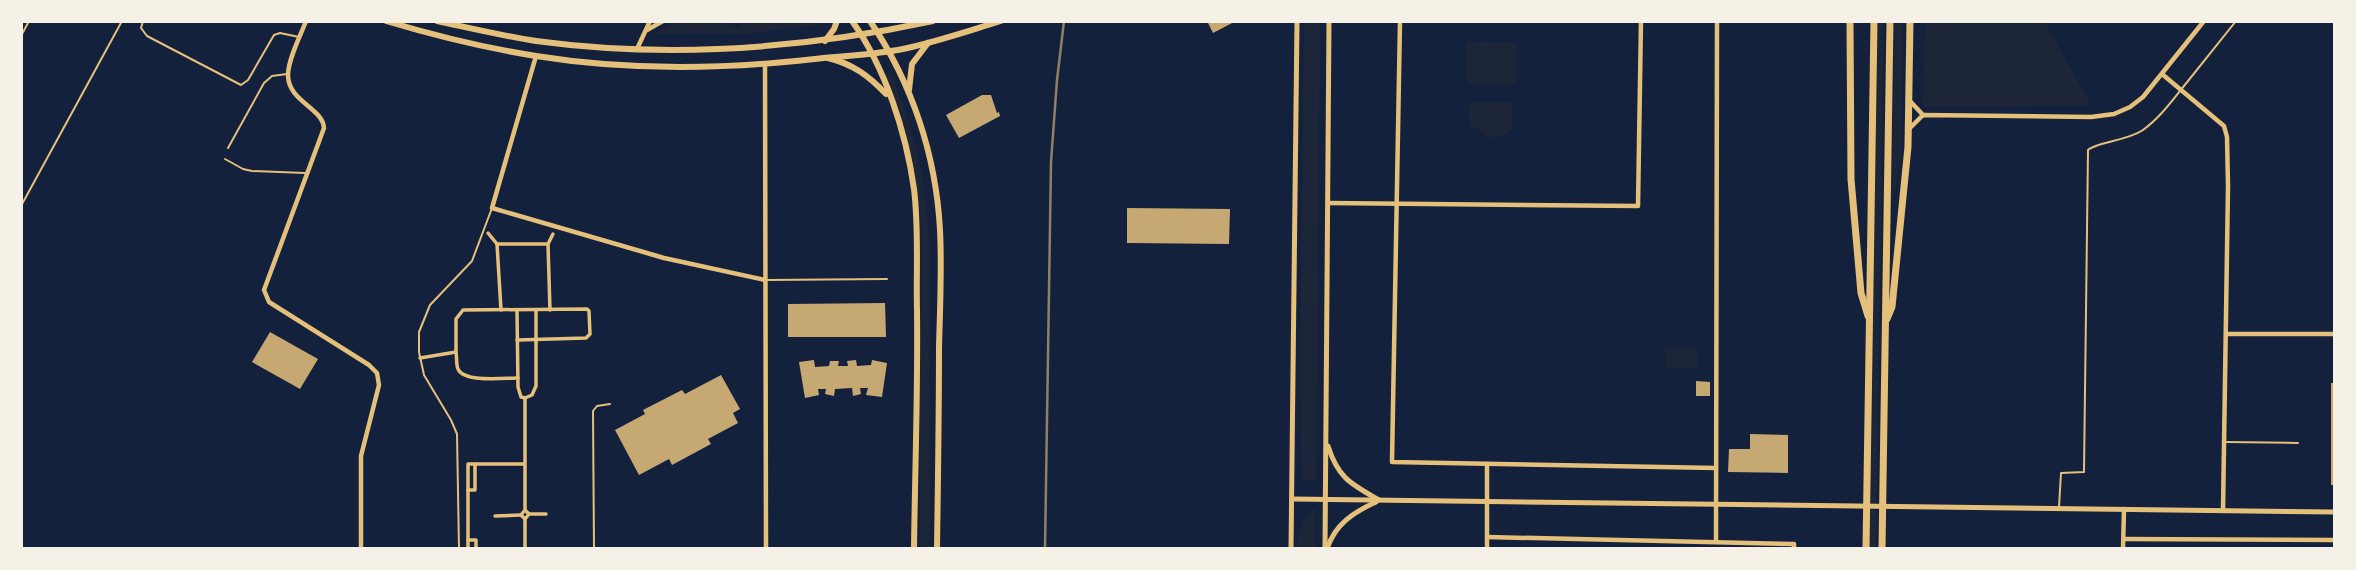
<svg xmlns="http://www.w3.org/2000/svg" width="2356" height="570" font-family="'Roboto Serif',serif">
<rect width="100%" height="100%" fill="#14213d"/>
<g fill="#1d2539">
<path d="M678,21H721L741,28L740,21H819L812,26L748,34H654Z"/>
<path d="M1304,21H1320L1316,480H1304L1302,473L1300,372Z"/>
<path d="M1878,21H1884L1876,542V549H1868Z"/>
<path d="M1895,21H1903V32L1901,154L1892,206Z"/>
<path d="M1925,21H2045L2091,106L1923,107Z"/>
<path d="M1467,42L1517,43L1516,84L1467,83Z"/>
<path d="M891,73L908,118L922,173L929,231L930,549H920L921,225C915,174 906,122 884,74Z"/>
<path d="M1472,102H1510L1513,106L1512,129C1502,136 1486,144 1479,128L1470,129L1469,108Z"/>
<path d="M1666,349H1698V369L1666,368Z"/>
<path d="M1313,509H1315V549H1298C1298,532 1300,520 1313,509Z"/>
</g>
<g fill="#c6a872">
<path d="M1207,21H1236L1213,33Z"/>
<path d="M982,95H991L997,113L999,112L1000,116L959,138L946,115Z"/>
<path d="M1127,208L1230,209L1229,244L1127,243Z"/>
<path d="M885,303L886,337H788V304Z"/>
<path d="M270,332L318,359L300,389L252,362Z"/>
<path d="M814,360L815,367L829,366L830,361H839L838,366H848L847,361L856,360L857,366L871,365L872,360L887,363L882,397L866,395L868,388H860L861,394L853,396L852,388L835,389L834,396L825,394L826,389H818L819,395L805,398L799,362Z"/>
<path d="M721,375L740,409L733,413L738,423L708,439L711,444L672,465L669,459L639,475L615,430L645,414L643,410L682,390L685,394Z"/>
<path d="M1696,381L1710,382V396H1696Z"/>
<rect x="2331" y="383" width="4" height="102"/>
<path d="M1750,434L1788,435V473L1728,472L1729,449H1750Z"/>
</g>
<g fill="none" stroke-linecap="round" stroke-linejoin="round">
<g stroke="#e5c07b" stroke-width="2">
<path d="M143,21L141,28L147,36L241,85L248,80L274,35L280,33L299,37"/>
<path d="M21,36L29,21"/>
<path d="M228,148L264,83L272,76L287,74"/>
<path d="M225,159L243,169L252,171L305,173"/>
<path d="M21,206L122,21"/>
<path d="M766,280L887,279"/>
<path d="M2226,442L2298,443"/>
<path d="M2059,507L2061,473L2084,472L2088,150C2096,142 2127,141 2143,130C2161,117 2174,98 2188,81C2204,61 2220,41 2236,21"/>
<path d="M459,549L457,434L451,420L424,375L419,352V332L430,305L472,261L492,208"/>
<path d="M594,549L593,411L597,406L610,404"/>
</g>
<g stroke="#e5c07b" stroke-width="3.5">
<path d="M488,233L497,244"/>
<path d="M548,244L553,234"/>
<path d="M501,310L497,244H548L550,310"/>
<path d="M517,310L518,387L521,397L525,398V510L521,515L525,519L529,514L525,510"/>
<path d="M456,352C457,357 456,365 458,369C464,383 505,378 518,378"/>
<path d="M420,358L456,352V319L463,310L587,309L589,311L590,334L586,338L517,340"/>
<path d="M525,398L532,395L536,386V310"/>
<path d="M468,490H475V464"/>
<path d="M529,514H546"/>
<path d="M495,516L521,515"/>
<path d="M525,519V549"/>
<path d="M468,540H476V549"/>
<path d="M468,549V464H524"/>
</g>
<g stroke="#e5c07b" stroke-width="4.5">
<path d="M306,21C300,37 289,57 288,74C287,101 323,108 324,128L264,290L269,302L369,365L377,373L379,385L361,456V549"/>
<path d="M1400,21L1392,462L1716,468"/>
<path d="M647,30L663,21"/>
<path d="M637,49L650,21"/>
<path d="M536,56L492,208L664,258L765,280"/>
<path d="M765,64L766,549"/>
<path d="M2162,74L2224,126L2227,137L2228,186L2223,511"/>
<path d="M1909,100L1923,115"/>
<path d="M1909,129L1923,115L2091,117L2114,114L2130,107L2143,97L2204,21"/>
<path d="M1328,203L1638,206L1641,21"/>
<path d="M2227,334H2335"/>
<path d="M1487,537L1794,544V549"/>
<path d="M2124,539L2335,540"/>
<path d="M1716,542L1717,21"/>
<path d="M1487,549V464"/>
<path d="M2123,549L2124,509"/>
</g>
<g stroke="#e5c07b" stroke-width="5">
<path d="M1328,446C1338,478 1351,484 1379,500"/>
<path d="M1292,499L2335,512"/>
<path d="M1291,549L1297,21"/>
<path d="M1325,549L1329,21"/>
<path d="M1327,549C1335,524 1354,512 1376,502"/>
</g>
<g stroke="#e5c07b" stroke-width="6">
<path d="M386,21C436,36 485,48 536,56C629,71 731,69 824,58C850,56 877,54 903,49C936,42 968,31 1001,21"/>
<path d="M437,21C470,28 503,36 536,41C670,59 802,49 933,21"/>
</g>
<g stroke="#e5c07b" stroke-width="6">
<path d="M852,21C885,67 906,132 914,189C919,229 916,270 917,310C918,390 915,469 914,549"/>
<path d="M870,21C912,83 936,155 940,230C942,269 940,308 939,347C939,414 938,482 937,549"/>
<path d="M825,41L834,29L837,21"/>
<path d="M828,58C853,64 869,76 886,94"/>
<path d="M909,90L912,64L928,43"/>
</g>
<g stroke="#e5c07b" stroke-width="7">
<path d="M1850,21L1851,179L1861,293L1868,316"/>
<path d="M1887,319L1892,307L1908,147L1910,21"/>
<path d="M1866,549L1874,21"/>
<path d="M1882,549L1890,21"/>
</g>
<path stroke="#918062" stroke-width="2.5" d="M1045,549L1051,162L1057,80L1064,21"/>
</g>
<rect width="2356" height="570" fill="none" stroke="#f6f1e7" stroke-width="46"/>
</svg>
